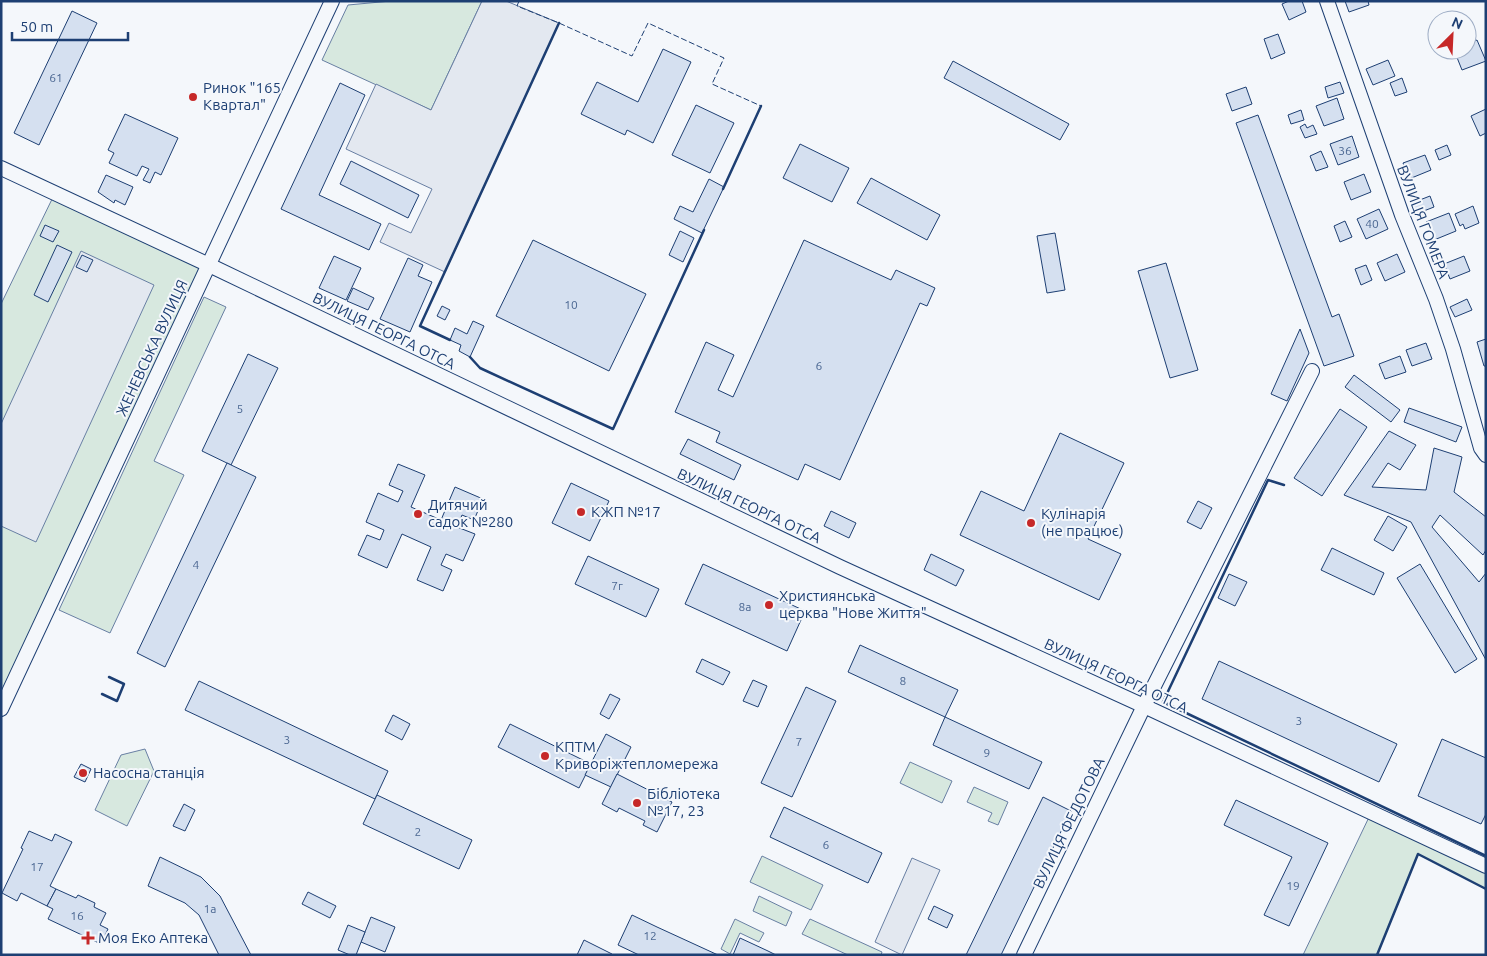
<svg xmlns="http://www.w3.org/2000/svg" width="1487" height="956" font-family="Ubuntu,sans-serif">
<rect width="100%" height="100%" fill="#f4f7fb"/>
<g fill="#d7e8df" stroke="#687fa3">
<path d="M391,1H482L431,110L322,60L348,5Z"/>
<path d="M55,193L209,265L1,708V304Z"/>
<path d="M204,297L226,307L154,461L184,475L110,633L59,610Z"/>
<path d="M145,749L154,771L127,826L95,810L121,755Z"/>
<path d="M910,762L952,781L942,803L900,783Z"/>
<path d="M974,787L1008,802L998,825L988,821L992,813L967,802Z"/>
<path d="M1371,813L1486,866V889L1418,854L1377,955H1303Z"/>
<path d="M762,856L823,885L811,910L750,882Z"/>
<path d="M759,896L792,912L786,926L753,911Z"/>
<path d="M735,919L764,933L759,942L740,933L730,954L721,949Z"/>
<path d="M810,919L882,952L881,955H848L802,934Z"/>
</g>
<g fill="#e3e8f0" stroke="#687fa3">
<path d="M482,1H506L559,23L445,272L380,242L389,223L411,233L432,189L346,149L376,84L431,110Z"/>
<path d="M81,251L154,285L36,542L1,526V424Z"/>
<path d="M912,858L940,870L902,955L875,942Z"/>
</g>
<g fill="#d5e0f0" stroke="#1d3f73">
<path d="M1289,1H1302L1306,12L1289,20L1282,4Z"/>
<path d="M1345,1H1368L1369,5L1349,12Z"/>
<path d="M72,11L97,23L39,145L14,133Z"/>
<path d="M1278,34L1285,53L1271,59L1264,39Z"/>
<path d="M1477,40L1486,61L1462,70L1454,50H1467V44Z"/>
<path d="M663,49L691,62L653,143L627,130L625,135L581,114L597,82L638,102Z"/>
<path d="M1388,60L1395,76L1373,85L1366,69Z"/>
<path d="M953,61L1069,124L1060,140L944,78Z"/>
<path d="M1402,78L1407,92L1395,96L1390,83Z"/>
<path d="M1340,82L1344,93L1328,98L1325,87Z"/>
<path d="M340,83L365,95L319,195L381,224L369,250L281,209Z"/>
<path d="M1246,87L1252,104L1232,111L1226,94Z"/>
<path d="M1337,98L1344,119L1324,126L1316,106Z"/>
<path d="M696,105L734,123L710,173L672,155Z"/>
<path d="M1486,109V133L1480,136L1471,116Z"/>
<path d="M1301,110L1304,120L1291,124L1288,115Z"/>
<path d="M125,114L178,138L161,175L155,172L150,183L143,180L149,169L142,166L137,176L109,163L114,153L108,150Z"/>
<path d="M1258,115L1332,317L1339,314L1354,356L1324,366L1236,123Z"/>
<path d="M1305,124L1307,128L1313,125L1317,134L1305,138L1300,127Z"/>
<path d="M1352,136L1359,157L1338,165L1330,144Z"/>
<path d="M800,144L849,168L832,202L783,178Z"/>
<path d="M1447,145L1451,155L1439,160L1435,150Z"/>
<path d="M1321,151L1328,167L1316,171L1310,156Z"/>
<path d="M1425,155L1431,170L1409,179L1403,163Z"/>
<path d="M351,161L419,195L408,218L340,184Z"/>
<path d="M1364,174L1371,192L1351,200L1344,182Z"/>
<path d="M106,175L133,187L125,205L115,200L114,203L98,192Z"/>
<path d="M871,178L940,215L927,240L857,203Z"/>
<path d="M709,179L724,187L702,233L674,219L680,206L693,212Z"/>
<path d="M1430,196L1434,207L1416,214L1412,203Z"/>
<path d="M1473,206L1479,223L1465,229L1463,224L1460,226L1455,214Z"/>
<path d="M1379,209L1388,229L1366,239L1357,219Z"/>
<path d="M1449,213L1456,231L1434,240L1426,222Z"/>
<path d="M1345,221L1352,237L1340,242L1334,226Z"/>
<path d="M45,225L59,231L53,242L40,236Z"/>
<path d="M680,231L694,238L683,262L669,255Z"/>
<path d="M1055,233L1065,290L1047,293L1037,236Z"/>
<path d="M533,240L646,294L609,371L496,316Z"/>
<path d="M804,240L891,280L896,270L935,288L927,306L920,303L840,480L805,464L798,480L716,442L720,432L675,412L706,342L734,355L718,390L733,397Z"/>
<path d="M57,245L72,252L48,302L34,295Z"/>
<path d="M1397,254L1405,272L1385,281L1377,263Z"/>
<path d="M82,255L93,260L87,272L76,267Z"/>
<path d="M334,256L361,268L346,300L319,288Z"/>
<path d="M1464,256L1470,271L1450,279L1444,264Z"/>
<path d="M408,258L423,265L418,276L432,282L410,332L380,319Z"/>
<path d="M1166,263L1198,370L1170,378L1138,271Z"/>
<path d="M1366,265L1372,280L1361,285L1355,269Z"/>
<path d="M353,288L374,298L368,310L347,301Z"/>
<path d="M1467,299L1472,310L1455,317L1450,307Z"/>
<path d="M442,306L450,310L445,320L437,316Z"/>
<path d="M473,321L484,326L470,357L459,351L461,345L450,340L455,328L467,334Z"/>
<path d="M1300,329L1309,353L1287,401L1271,394Z"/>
<path d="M1486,339V366H1484L1477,342Z"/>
<path d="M1426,343L1432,359L1412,366L1406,350Z"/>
<path d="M248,354L278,368L231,465L202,451Z"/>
<path d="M1400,356L1406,372L1385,379L1379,364Z"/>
<path d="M1354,375L1400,410L1391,422L1345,387Z"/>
<path d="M1409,408L1462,427L1456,442L1404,422Z"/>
<path d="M1340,409L1367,427L1322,496L1294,478Z"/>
<path d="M1389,431L1416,445L1400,470L1388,463L1372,487L1426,490L1434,448L1462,457L1454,492L1486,517V550L1483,555L1440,515L1432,527L1479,582L1486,573V660L1411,522L1344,495Z"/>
<path d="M1060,433L1124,463L1088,539L1121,554L1099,600L960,535L981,491L1024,511Z"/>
<path d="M688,439L741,465L734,480L680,454Z"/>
<path d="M227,463L256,477L165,667L137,653Z"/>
<path d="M398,464L425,475L411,507L441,520L455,487L483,499L474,520L462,515L457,527L475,534L463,561L446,554L441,565L452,570L443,591L417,580L431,547L402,534L387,568L358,555L367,535L380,540L384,530L366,522L378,493L398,502L403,491L389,485Z"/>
<path d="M571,483L609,501L590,541L552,523Z"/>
<path d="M1198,501L1212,508L1201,529L1187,522Z"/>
<path d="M831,511L856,523L849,538L824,526Z"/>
<path d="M1388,516L1407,527L1393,551L1374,540Z"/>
<path d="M1332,548L1384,573L1374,595L1321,570Z"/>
<path d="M931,554L964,570L956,586L924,570Z"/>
<path d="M588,556L659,589L646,617L575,584Z"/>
<path d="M703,564L805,611L787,651L685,604Z"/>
<path d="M1420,564L1477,659L1455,673L1397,578Z"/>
<path d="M1229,574L1247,582L1235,606L1218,598Z"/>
<path d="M860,645L958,690L945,717L848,672Z"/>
<path d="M702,659L730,672L723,685L696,672Z"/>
<path d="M1219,661L1397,744L1379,782L1202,699Z"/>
<path d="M753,680L767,686L758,707L743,701Z"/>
<path d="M199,681L388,771L375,799L185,710Z"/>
<path d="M806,687L836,701L792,797L761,783Z"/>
<path d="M610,694L620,699L609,719L600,714Z"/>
<path d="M393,715L410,724L402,740L385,731Z"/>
<path d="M945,717L1042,762L1029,789L933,745Z"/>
<path d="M510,724L591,764L579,788L498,747Z"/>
<path d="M606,734L631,747L611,787L585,775Z"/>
<path d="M1442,739L1486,758V814L1481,824L1418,796Z"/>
<path d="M81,764L91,769L85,782L74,777Z"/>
<path d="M617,774L672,802L657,832L643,825L645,821L619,808L617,812L602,804Z"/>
<path d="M377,795L472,840L459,869L363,824Z"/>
<path d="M1043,797L1071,811L1001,955H966Z"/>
<path d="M1236,800L1328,843L1289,926L1264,915L1292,857L1224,825Z"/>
<path d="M184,804L195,810L185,831L173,826Z"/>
<path d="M784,807L882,853L868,883L770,837Z"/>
<path d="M29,831L52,841L55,834L72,842L50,886L56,889L47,906L21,893L17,901L2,893L23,849L21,848Z"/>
<path d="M160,857L201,877L220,896L251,955H219L199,915L185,903L148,886Z"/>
<path d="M56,889L76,898L78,895L95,903L94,907L106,913L100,925L108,929L101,944L48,919L53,909L47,906Z"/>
<path d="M308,892L336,906L330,918L302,904Z"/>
<path d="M934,906L953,915L947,928L928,919Z"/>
<path d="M632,915L657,927L718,955H639L618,945Z"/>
<path d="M371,917L395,927L385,952L361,942Z"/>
<path d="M348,925L365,932L356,955H350L338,950Z"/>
<path d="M740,938L768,951L776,955H733Z"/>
<path d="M584,940L612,954V955H577Z"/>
</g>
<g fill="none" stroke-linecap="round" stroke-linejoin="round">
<defs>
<g id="street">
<path d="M1327,1L1402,215L1436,299L1453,349L1481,448L1486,455"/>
<path d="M1,168L209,265L840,567L1144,706L1486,866"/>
<path d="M1,709L332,1"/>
<path d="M1024,955L1144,706L1312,371"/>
</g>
</defs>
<use href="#street" stroke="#1d3f73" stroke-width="16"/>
<use href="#street" stroke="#f4f7fb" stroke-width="14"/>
<path stroke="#1d3f73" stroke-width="1" stroke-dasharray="6 2.5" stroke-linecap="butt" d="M519,1L517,6L559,23L632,56L648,23L724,58L712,84L761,106"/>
<g stroke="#1d3f73" stroke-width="2.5">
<path d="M723,189L761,106"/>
<path d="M450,340L420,326L559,23"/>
<path d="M470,357L480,368L613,429L704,230"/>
<path d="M1284,485L1268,480L1163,702L1486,856"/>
<path d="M102,694L117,701L124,684L109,677"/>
<path d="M1377,955L1418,854L1486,889"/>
</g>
</g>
<g fill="#c62828" stroke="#f4f7fb" stroke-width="2">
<circle cx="193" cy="97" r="5"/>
<circle cx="581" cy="512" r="5"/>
<circle cx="418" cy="514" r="5"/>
<circle cx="1031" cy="523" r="5"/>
<circle cx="769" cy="605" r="5"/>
<circle cx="545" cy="756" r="5"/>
<circle cx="83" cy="773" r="5"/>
<circle cx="637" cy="803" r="5"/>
<path d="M85.5 930.5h5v5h5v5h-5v5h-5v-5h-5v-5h5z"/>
</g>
<g text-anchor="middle" stroke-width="4" stroke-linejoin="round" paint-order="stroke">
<g font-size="12" fill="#4b6792">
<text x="56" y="82">61</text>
<text x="1345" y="155">36</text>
<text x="1372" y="228">40</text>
<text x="571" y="309">10</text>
<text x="819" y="370">6</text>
<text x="240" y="413">5</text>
<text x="196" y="569">4</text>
<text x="617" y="590">7г</text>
<text x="745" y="611">8а</text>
<text x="903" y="685">8</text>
<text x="1299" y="725">3</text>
<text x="287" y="744">3</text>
<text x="799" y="746">7</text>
<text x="987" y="757">9</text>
<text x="418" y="836">2</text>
<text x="826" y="849">6</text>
<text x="37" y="871">17</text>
<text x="1293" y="890">19</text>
<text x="210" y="913">1а</text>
<text x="77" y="920">16</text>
<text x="650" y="940">12</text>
</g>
<g font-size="15" fill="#1d3f73" stroke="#f4f7fb" text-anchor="start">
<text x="203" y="93">Ринок "165<tspan x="203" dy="17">Квартал"</tspan></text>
<text x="428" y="510">Дитячий<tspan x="428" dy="17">садок №280</tspan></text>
<text x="591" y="517">КЖП №17</text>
<text x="1041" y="519">Кулінарія<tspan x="1041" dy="17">(не працює)</tspan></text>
<text x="779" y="601">Християнська<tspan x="779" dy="17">церква "Нове Життя"</tspan></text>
<text x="555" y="752">КПТМ<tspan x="555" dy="17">Криворіжтепломережа</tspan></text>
<text x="93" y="778">Насосна станція</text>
<text x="647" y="799">Бібліотека<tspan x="647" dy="17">№17, 23</tspan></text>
<text x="98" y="943">Моя Еко Аптека</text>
</g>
<g font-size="15" fill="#1d3f73" stroke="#f4f7fb">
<text transform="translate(1423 222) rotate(69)" y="5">ВУЛИЦЯ ГОМЕРА</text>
<text transform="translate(384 331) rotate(26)" y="5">ВУЛИЦЯ ГЕОРГА ОТСА</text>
<text transform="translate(152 348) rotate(-65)" y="5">ЖЕНЕВСЬКА ВУЛИЦЯ</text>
<text transform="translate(749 506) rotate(25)" y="5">ВУЛИЦЯ ГЕОРГА ОТСА</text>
<text transform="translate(1116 676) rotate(25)" y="5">ВУЛИЦЯ ГЕОРГА ОТСА</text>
<text transform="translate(1069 823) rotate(-64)" y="5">ВУЛИЦЯ ФЕДОТОВА</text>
</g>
</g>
<rect width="1487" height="956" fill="none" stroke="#1d3f73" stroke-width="5"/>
<g transform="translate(1452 35) rotate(24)"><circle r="24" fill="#f4f7fb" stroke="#9eadc5"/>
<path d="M0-4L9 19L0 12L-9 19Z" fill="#c62828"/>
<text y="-8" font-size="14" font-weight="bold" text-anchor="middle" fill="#1d3f73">N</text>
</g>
<path d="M12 32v8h116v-8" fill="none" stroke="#1d3f73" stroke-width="2.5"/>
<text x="20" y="32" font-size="15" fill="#1d3f73" stroke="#f4f7fb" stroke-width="4" paint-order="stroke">50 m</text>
</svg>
